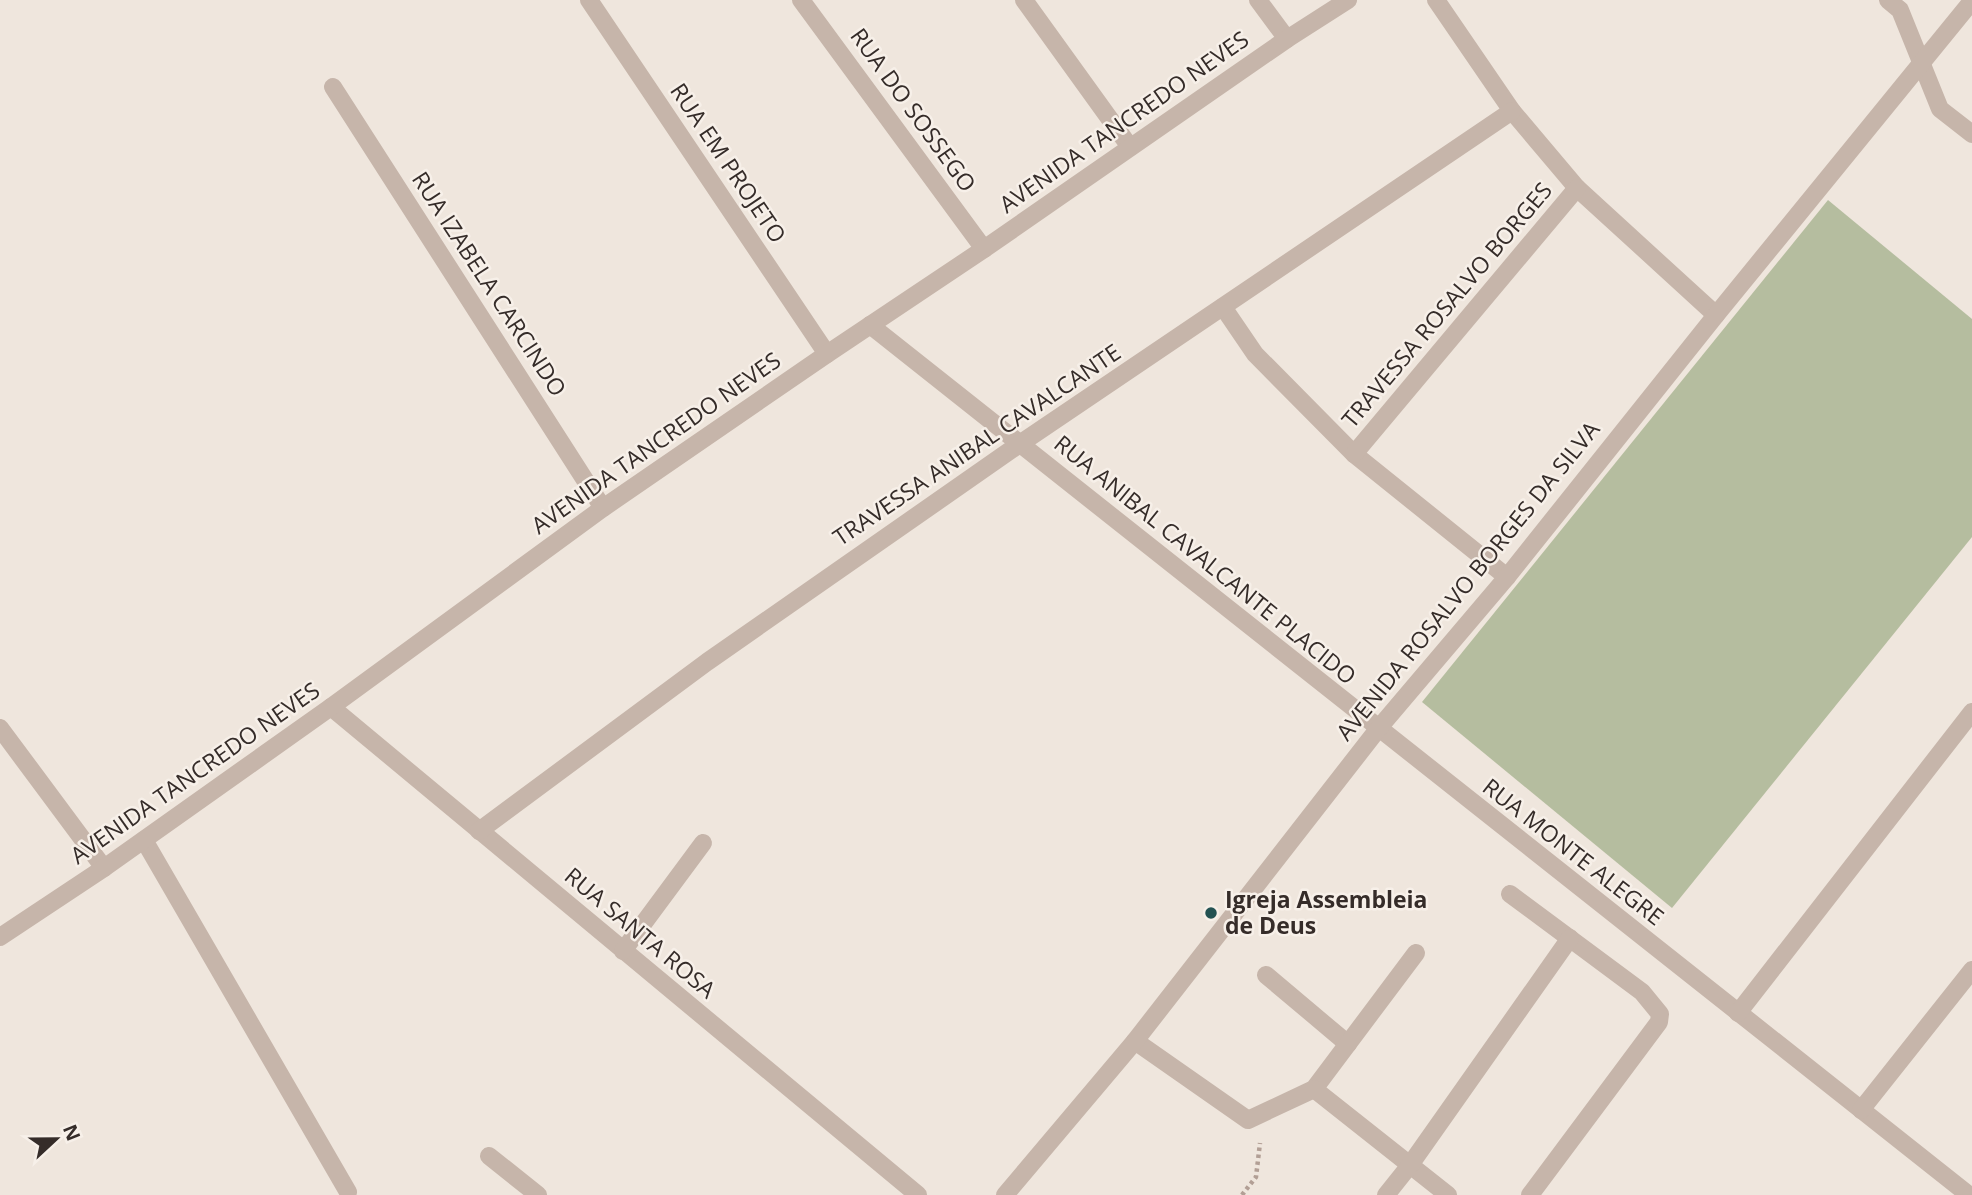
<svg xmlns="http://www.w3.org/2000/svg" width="1972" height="1195" font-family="'Open Sans',sans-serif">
<rect width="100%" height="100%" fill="#efe6dd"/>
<path fill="#b5bd9f" d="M1828,200L1972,319V537L1672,908L1422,702Z"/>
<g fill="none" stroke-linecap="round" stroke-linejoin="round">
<path stroke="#b29f95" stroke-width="4.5" stroke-dasharray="3.5 3.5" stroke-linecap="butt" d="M1242,1195L1256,1177L1260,1143"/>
<g stroke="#c6b5aa" stroke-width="18">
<path d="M589,0L827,354"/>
<path d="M801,0L984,249"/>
<path d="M1024,0L1130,147"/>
<path d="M1258,0L1287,39"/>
<path d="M1436,0L1512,111L1577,188L1716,315"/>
<path d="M1888,0L1900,10L1940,109L1972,134"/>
<path d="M333,87L603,508"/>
<path d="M1223,307L1255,354L1354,454L1507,577"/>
<path d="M870,325L1969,1195"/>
<path d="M1354,454L1577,188"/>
<path d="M331,707L918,1195"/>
<path d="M0,728L104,868"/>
<path d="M479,831L707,662L1021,443L1512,111"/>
<path d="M144,840L348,1192"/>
<path d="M1510,894L1642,992L1660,1014L1659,1022L1530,1195"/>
<path d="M0,937L104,868L331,707L603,508L827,354L984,249L1287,39L1348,0"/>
<path d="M623,951L703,843"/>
<path d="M1266,975L1348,1044"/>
<path d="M1738,1013L1972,712"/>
<path d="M1135,1041L1248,1120L1314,1089L1416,953"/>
<path d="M1314,1089L1448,1195"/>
<path d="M1861,1110L1972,970"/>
<path d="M489,1156L538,1195"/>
<path d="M1005,1195L1135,1041L1378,729L1507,577L1716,315L1972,1"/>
<path d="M1386,1195L1410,1165L1570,938"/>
</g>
</g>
<circle fill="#235252" stroke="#f7f0e9" stroke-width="2.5" cx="1211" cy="913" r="7"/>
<g text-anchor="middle" stroke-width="5" stroke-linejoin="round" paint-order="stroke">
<g font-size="23" fill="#352c29" stroke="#f7f0e9">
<text transform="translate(913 110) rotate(54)" y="8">RUA DO SOSSEGO</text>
<text transform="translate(1124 122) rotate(-35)" y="8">AVENIDA TANCREDO NEVES</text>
<text transform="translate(728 163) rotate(56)" y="8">RUA EM PROJETO</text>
<text transform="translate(489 284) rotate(57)" y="8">RUA IZABELA CARCINDO</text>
<text transform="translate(1447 305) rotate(-50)" y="8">TRAVESSA ROSALVO BORGES</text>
<text transform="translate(656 443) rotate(-35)" y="8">AVENIDA TANCREDO NEVES</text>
<text transform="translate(977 445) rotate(-34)" y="8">TRAVESSA ANIBAL CAVALCANTE</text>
<text transform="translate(1205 560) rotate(39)" y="8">RUA ANIBAL CAVALCANTE PLACIDO</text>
<text transform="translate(1468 581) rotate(-51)" y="8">AVENIDA ROSALVO BORGES DA SILVA</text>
<text transform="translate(195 773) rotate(-35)" y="8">AVENIDA TANCREDO NEVES</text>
<text transform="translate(1573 852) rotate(38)" y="8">RUA MONTE ALEGRE</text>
<text transform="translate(640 933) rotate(40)" y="8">RUA SANTA ROSA</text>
</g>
<g font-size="23" font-weight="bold" fill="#352c29" stroke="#f7f0e9" text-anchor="start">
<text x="1225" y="908">Igreja Assembleia<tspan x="1225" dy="26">de Deus</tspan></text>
</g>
</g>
<g transform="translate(56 1139) rotate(68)" stroke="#f7f0e9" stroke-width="5" paint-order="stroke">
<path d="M0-5L12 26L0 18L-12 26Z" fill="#352c29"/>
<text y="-10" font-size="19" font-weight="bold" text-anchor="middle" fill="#352c29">N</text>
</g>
</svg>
